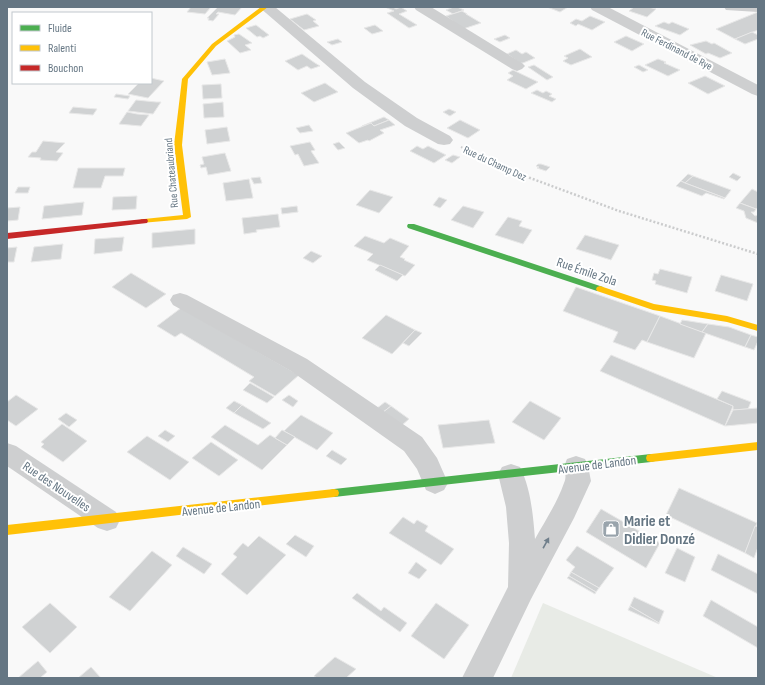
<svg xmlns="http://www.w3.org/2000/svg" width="765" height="685" font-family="'Sofia Sans Condensed',sans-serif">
<rect width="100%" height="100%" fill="#f9f9f9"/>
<path fill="#e8ebe6" d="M543,603L718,678H511Z"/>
<g fill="#d0d2d3" stroke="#e8e8e8">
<path d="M191,7H211L205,14L187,12Z"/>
<path d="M218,7H242L235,15L218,12L216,14H219L213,21L208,20L209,18H207Z"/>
<path d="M385,7H393L396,9L401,7L407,11L399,14L417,25L409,28L387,13L394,11Z"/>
<path d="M454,7H457L464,10L453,14L446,10Z"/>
<path d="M547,7H568L560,12Z"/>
<path d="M634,7H648L656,9L647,17L629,11Z"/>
<path d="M462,11L467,14H466L481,23L463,29L446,16Z"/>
<path d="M758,12V30L735,39L716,29Z"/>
<path d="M307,14L316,20L313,21L319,26L304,30L290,19Z"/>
<path d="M590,16L605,22L592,30L578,24L576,26L570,23L576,19L582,21Z"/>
<path d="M664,22L669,24L672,22L689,29L680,35L655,26Z"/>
<path d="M256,25L269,35L263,38L260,36L257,37L246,28Z"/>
<path d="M375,25L383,31L372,34L364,28Z"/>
<path d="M752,32L758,35V39L745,44L735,39Z"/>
<path d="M239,34L252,43L245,45L251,50L240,53L227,41L235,37L234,35Z"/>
<path d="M505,35L510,38L500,42L494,39Z"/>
<path d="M626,36L644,44L632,51L614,42Z"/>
<path d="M338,39L342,42L332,45L327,42Z"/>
<path d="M706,41L712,44L714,43L732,53L720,58L708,53L706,54L690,45Z"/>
<path d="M580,49L592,57L571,65L563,61L568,58L564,56Z"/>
<path d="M516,50L522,54L526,52L535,58L523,63H520L507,54Z"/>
<path d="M302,54L315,63L320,66L311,69L307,66L298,70L285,61Z"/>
<path d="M225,59L230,73L212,75L207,62Z"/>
<path d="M658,59L666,62L664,63L680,70L668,76L645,65Z"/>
<path d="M534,65L553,77L547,80L528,67Z"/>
<path d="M639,65L648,70L643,72L634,67Z"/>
<path d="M513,70L538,82L526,89L507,80L513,76L508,73Z"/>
<path d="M705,76L725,86L708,94L688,83Z"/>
<path d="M151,78L164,81L148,98L128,94L139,83H151Z"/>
<path d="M325,83L338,92L314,102L301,93Z"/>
<path d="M221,84L222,98L203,99L202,85Z"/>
<path d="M537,90L543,93L546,91L552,94L549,96L556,99L552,102L531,93Z"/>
<path d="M116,94L130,96L128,99L114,97Z"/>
<path d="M136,100L156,102H161L153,114L128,111Z"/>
<path d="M223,102L224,117L204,118L203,104Z"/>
<path d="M73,107L84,108L97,109L93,115L69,113Z"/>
<path d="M449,109L456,112L450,116L443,112Z"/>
<path d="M127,112L137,114L149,115L141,126L119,124Z"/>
<path d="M384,117L389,120L374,126L371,123L362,126Z"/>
<path d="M389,120L395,125L380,130L384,133L369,141L368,140L359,143L346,133L371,123L374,126Z"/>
<path d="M460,120L480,130L468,138L447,128Z"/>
<path d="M309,125L313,131L300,133L296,128Z"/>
<path d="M227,127L230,141L207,144L205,130Z"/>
<path d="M43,141L65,143L56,152L63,153L57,161L40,160L41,158L28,157L32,152H36Z"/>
<path d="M310,142L315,150L311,151L319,163L304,166L298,154L295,155L290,146Z"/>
<path d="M339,142L345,148L338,150L333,144Z"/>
<path d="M417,146L423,149L428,146L446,155L434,163L410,151Z"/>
<path d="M225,153L231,171L208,175L206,167L201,168L200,165L204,164L202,157Z"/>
<path d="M453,155L460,157L452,163L445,160Z"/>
<path d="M538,164H541L550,167L546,171L537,168L539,167L536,166Z"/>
<path d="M78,168H125L123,176H105L101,188H73Z"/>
<path d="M733,173L741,177L737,181L729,177Z"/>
<path d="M688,174L693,176L685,183L681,181Z"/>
<path d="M693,176L731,190L725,198L685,183Z"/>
<path d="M260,177L262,183L254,184L251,178Z"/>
<path d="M249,179L253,198L226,201L223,183Z"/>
<path d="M681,181L685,183L725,198L724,199L706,193L702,196L676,186Z"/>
<path d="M18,187H30L28,193H15Z"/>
<path d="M752,189L758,192V207L756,209L740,203Z"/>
<path d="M370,190L393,197L379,213L356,205Z"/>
<path d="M137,196L136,209L112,210L113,197Z"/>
<path d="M439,197L447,200L440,208L433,205Z"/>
<path d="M84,202L82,215L42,219L44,206Z"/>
<path d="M740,203L756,209L754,212H751L755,216L758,215V223L746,218L744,211L736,208Z"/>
<path d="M297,206L298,212L282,214L281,208Z"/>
<path d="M463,206L484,212L473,228L451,220Z"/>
<path d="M20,207L18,220L7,221V208Z"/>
<path d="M278,214L280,227L256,230L257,232L244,234L242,218Z"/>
<path d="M508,217L522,221L519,226L532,230L523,244L495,235Z"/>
<path d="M195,229V244L152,248V233Z"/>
<path d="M585,235L619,245L611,260L576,249Z"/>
<path d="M365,236L384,243L390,238L409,246L400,257L405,259L404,260L415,265L405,276L367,260L373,254L354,246Z"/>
<path d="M124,237L122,251L94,254L95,239Z"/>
<path d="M63,244L61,259L31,262L34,247Z"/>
<path d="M17,247L14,262H7V248Z"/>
<path d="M311,251L322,256L313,263L303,258Z"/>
<path d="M380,265L403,275L397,281L375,270Z"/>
<path d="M660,269L692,277L687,293L655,284L656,281L652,280L654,273L658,274Z"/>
<path d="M131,273L166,294L146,308L112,287Z"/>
<path d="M721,275L753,284L747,301L715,291Z"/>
<path d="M576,287L660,316L647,342L642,340L635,350L613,342L618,332L563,311Z"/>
<path d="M181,308L299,375L275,396L249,381L254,377L181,333L175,337L157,326Z"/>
<path d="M386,315L415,330L392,354L362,338Z"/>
<path d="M660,316L706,333L694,358L647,342Z"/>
<path d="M682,320L689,321L708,324L702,332L680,324Z"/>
<path d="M708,324L729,327L751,335L745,347L702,332Z"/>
<path d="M415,330L422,333L409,346L403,343Z"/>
<path d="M751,335L758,337V341L754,350L745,347Z"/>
<path d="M611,355L733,406L725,426L600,371Z"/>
<path d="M250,383L274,397L267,403L243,390Z"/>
<path d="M722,391L751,402L748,409L733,410V406L717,399Z"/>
<path d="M16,395L38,409L16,426L7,420V402Z"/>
<path d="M289,395L298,401L293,407L282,400Z"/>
<path d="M234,401L242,405L234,413L226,408Z"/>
<path d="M530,401L561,418L544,440L512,422Z"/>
<path d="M385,402L391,406L382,413L376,409Z"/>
<path d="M242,405L271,423L263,429L234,413Z"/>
<path d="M391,406L409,419L401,426L382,413Z"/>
<path d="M758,408V423L725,426L733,410Z"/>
<path d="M66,413L77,420L69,427L58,419Z"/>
<path d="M301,415L333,433L317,450L284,431Z"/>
<path d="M489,420L495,443L443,448L438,425Z"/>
<path d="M62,424L87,441L63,462L41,447L44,444L41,442Z"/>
<path d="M225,425L258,445L270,435L287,445L262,470L211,437Z"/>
<path d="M165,430L175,436L168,442L158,436Z"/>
<path d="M282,430L295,437L287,445L275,438Z"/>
<path d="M147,436L189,462L170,480L127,452Z"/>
<path d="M211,442L238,460L219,476L192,458Z"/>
<path d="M332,450L347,459L341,465L326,456Z"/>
<path d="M679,488L757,523L745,553L666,515Z"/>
<path d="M601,509L660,543L646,568L586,532Z"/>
<path d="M403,517L414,524L417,520L428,526L425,531L454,549L441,565L389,533Z"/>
<path d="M755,526L758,527V547L754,558L745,553Z"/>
<path d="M295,535L314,546L306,557L286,544Z"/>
<path d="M259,536L286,555L247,595L221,574L237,557L233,554L243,543L248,547Z"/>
<path d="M577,546L614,568L599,588L571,572L575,567L566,560Z"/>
<path d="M183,547L212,564L204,574L176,556Z"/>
<path d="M677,548L695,557L685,582L665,573Z"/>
<path d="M152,551L172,565L130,611L109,597Z"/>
<path d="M718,554L758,574V594L711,570Z"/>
<path d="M416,562L427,570L419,579L408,573Z"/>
<path d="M571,572L599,588L596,592L569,576Z"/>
<path d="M569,576L596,592L595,594L567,578Z"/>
<path d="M357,593L381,611L384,607L407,623L400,632L352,598Z"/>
<path d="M634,597L664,611L659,623L630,606Z"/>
<path d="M711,600L758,627V648L703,616Z"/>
<path d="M50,603L77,627L50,653L22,627Z"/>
<path d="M436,603L469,625L444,659L411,636Z"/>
<path d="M630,606L659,623V624L628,610Z"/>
<path d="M335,657L356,669L346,678H317L314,676Z"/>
<path d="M38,661L47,672L40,678H18Z"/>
<path d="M91,667L101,678H78Z"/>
</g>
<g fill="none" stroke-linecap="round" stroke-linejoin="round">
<path stroke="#cbcccd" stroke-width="2" stroke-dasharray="1.5 1.5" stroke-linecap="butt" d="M461,147L516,173"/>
<path stroke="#cbcccd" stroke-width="2.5" stroke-dasharray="2 2" stroke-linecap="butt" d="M514,172L619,211L758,254"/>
<g fill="#cecfd0" fill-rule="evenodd">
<path d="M259,7H275L365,82L417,118L450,136L453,140L450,144L444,145L438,144L405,126L353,88Z"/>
<path d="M414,7H431L522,63L525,66L522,69L517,71L512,69L416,10Z"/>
<path d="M590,7H608L758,85V96L752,94L592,10Z"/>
<path d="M724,7H758V12L726,10Z"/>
<path d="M180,293L187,295L307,359L422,437L437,458L448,483L444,490L435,494L426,490L417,469L404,451L291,371L173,305L170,300L173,295Z"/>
<path d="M7,443L16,446L116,512L120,520L116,528L107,531L98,528L7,466Z"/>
<path d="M576,456L585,459L588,466L591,481L574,518L531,599L493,678H462L508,587L509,543L506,507L498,474L502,467L511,464L520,467C531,489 533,515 535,539C545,521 557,503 564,483C568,474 562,470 567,459Z"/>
</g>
<g fill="#4caf50" fill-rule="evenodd">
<path d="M408,224H414L603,287L604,289L603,291H597L408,228L407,226Z"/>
<path d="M651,454L655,455L656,458L655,461L651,462L334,497L330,496L329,493L330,490L334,489Z"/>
</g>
<g fill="#ffc107" fill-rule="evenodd">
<path d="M261,7H268L216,46L188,79L182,145L191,217L187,219L141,223L140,221L141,219H144L183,215L174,145L182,79L212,44Z"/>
<path d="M600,286L654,304L727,316L758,325V331L727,322L653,310L597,291L596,289L597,287Z"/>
<path d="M758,442V450L651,462L647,461L646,458L647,455L651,454Z"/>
<path d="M334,489L338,490L339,493L338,496L334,497L7,535V525Z"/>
</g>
<path fill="#c62828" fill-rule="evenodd" d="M144,219H147L148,221L147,223L7,239V233Z"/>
</g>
<defs><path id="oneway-solid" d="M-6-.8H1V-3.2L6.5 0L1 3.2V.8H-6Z"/></defs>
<use fill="#707f8b" href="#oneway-solid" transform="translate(546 543) rotate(-61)"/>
<defs>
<symbol id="shop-square" viewBox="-11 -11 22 22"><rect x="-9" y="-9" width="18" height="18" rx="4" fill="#99a4ac" stroke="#fff"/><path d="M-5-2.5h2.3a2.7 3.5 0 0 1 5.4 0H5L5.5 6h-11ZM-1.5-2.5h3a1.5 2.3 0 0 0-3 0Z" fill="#fff"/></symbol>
</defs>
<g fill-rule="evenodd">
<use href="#shop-square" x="601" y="519" width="20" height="20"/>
</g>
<g text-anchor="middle" stroke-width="4" stroke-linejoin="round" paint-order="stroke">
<g font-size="11" fill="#657683" stroke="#fff">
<text transform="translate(677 49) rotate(27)" y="4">Rue Ferdinand de Rye</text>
<text transform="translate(495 163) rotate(25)" y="4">Rue du Champ Dez</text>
<text transform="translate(171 173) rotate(-95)" y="4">Rue Chateaubriand</text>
</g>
<g font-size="13" fill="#657683" stroke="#fff">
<text transform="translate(587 271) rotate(19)" y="5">Rue Émile Zola</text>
<text transform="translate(597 464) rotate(-7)" y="5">Avenue de Landon</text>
<text transform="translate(57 486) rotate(34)" y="5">Rue des Nouvelles</text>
<text transform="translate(221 507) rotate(-6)" y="5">Avenue de Landon</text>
</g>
<g font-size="16" font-weight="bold" fill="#657683" stroke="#fff" text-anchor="start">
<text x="624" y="526">Marie et<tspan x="624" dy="18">Didier Donzé</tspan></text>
</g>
</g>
<rect width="765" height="685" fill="none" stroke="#657683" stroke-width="16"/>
<rect x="12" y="12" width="140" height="72" fill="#ffffff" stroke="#c1c8cd"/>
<rect x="20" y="25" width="20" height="6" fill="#4caf50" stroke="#c1c8cd"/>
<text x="48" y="32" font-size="12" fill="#657683">Fluide</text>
<rect x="20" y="45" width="20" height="6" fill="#ffc107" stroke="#c1c8cd"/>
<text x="48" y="52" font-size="12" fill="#657683">Ralenti</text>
<rect x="20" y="65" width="20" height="6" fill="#c62828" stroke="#c1c8cd"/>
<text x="48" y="72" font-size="12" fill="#657683">Bouchon</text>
</svg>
